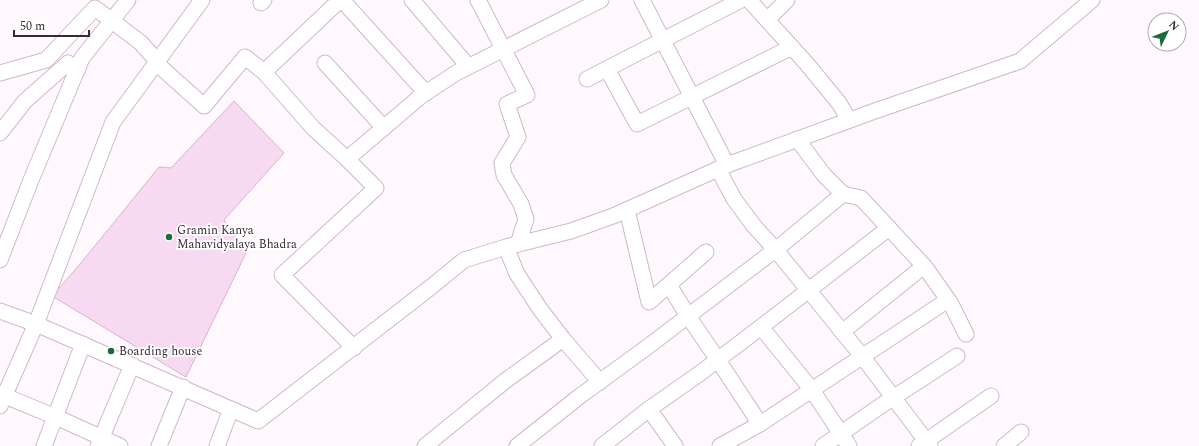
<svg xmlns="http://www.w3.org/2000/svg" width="1199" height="446" font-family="Spectral,serif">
<rect width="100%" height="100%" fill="#fff9fd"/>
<path fill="#f7daf1" stroke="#d3b6cd" d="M234,101L284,153L224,220L246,253L186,377L52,296L81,263L159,167L171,168Z"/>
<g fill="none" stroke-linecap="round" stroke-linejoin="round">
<defs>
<g id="minor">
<path d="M342,0L426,93"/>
<path d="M412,0L468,66"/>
<path d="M478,0L527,95L507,104L518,137L502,163L504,175L521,204L526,219L518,244"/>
<path d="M642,0L727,165"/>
<path d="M749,0L807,64L839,103L849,120"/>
<path d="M261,3L264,0"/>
<path d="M767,20L787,0"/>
<path d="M155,62L204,106L245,57L264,72L313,128L347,159L376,188L282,275L354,348"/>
<path d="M325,63L384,128"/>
<path d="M607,69L637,124L792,47"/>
<path d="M264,72L340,0"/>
<path d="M0,73L46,60L95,8L141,43L157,61"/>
<path d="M587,79L741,0"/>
<path d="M0,133L25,101L68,63L78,69"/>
<path d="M797,139L824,175L843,194L861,198L925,267L951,304L966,334"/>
<path d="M347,159L421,96L456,73L601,0"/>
<path d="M718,169L734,199L754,226L775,249L862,356L930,446"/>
<path d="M627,210L649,302L706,252"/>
<path d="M506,247L517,274L540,309L563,339L600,382"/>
<path d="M0,260L31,180L82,58L128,0"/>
<path d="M669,285L688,316L718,360L760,424"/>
<path d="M0,311L36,324L258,421L431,287L464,260L506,247L571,231L613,216L727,165L872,112L1020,61L1092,0"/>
<path d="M761,327L812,390L849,446"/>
<path d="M842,332L924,266"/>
<path d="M0,394L56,417L120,446"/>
<path d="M0,406L36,324L113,122L202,0"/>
<path d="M649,409L675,446"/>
<path d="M44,446L83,344"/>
<path d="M98,446L132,365"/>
<path d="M159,446L183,387"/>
<path d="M217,446L231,409"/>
<path d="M425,446L505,381L563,339"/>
<path d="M517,446L580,396L646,348L779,247L843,194"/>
<path d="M602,446L649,409L699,374L761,327L889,228"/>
<path d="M720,446L760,424L948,300"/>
<path d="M823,446L882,405L957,356"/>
<path d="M919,446L991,396"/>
<path d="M1004,446L1021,432"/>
</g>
</defs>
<use href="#minor" stroke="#d2b6cc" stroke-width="17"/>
<use href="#minor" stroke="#fff" stroke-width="15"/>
</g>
<g fill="#1a6b3c" stroke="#fff" stroke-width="1.5">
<circle cx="169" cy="237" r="4"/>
<circle cx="111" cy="351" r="4"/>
</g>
<g text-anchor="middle" stroke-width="3.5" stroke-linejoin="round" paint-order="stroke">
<g font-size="12" fill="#352a33" stroke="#fff" text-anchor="start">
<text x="177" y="234">Gramin Kanya<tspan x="177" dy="14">Mahavidyalaya Bhadra</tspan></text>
<text x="119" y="355">Boarding house</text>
</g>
</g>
<g transform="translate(1167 32) rotate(47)"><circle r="19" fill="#ffffff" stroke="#aeaaad"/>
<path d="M0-3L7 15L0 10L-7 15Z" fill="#1a6b3c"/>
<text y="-6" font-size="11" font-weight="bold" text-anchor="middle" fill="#352a33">N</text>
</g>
<path d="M14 30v6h75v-6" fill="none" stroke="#352a33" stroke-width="2"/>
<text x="20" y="30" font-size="12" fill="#352a33" stroke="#ffffff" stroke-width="3" paint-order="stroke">50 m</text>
</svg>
